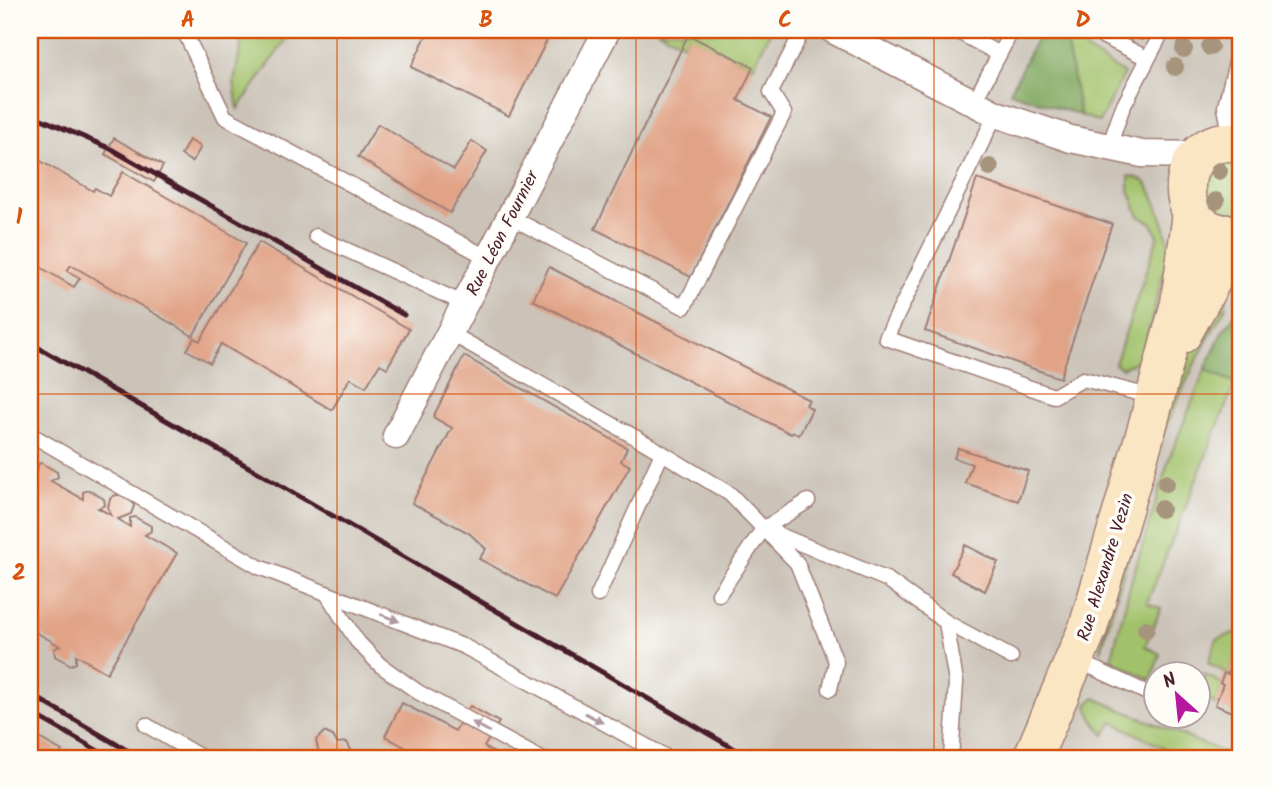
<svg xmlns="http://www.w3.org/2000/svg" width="1271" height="789" font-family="Kalam,sans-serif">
<rect width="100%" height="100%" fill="#fdfcf7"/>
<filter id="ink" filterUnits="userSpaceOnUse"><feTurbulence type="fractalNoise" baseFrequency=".0143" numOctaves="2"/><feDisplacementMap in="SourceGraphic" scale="14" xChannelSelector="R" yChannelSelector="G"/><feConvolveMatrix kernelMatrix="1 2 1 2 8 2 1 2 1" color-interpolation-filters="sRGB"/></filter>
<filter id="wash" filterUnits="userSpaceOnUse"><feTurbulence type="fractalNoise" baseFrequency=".00686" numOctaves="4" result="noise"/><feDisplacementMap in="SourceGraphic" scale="28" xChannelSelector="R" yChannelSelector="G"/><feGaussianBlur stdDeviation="1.57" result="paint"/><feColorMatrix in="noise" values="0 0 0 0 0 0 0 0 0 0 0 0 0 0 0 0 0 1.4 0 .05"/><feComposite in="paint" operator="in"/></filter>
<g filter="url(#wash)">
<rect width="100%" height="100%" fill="#f3dec2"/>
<path fill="#cbc3b8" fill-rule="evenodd" d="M30,30H1241V759H30ZM1156,674H1198V716H1156Z"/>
<g fill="#a1c16a" stroke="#76704a" stroke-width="2">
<path d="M244,30H274L288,37L238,109L234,82Z"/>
<path d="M657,30H771L753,67L688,36L684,44Z"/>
<path d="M1045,30H1068L1065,36L1124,74L1099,122L1080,115L1065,36L1040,40Z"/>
<path d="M1227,160L1241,161V213C1222,217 1209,206 1206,187L1212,170Z"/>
<path d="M1129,176C1137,177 1144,179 1148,186C1156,199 1170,238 1169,252L1141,359L1122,368L1115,364L1158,236L1152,223L1139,216L1129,190Z"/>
<path d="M1213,291L1226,299V306L1194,365L1162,433L1101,651C1113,567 1139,485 1167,406C1181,367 1195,329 1213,291Z"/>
<path d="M1205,370L1235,383L1147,603L1161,608L1145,646L1160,654L1151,680L1111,660L1131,582L1169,459Z"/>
<path d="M1241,631V646L1239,645L1228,674L1208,663L1217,639Z"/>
<path d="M1204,674L1223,684L1215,705L1198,688Z"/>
<path d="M1094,698L1239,759H1185L1113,722L1104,735L1093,720L1087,705Z"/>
</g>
<g fill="#80a75e" stroke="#656344" stroke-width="2">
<path d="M1065,36L1080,115L1010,92L1035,41Z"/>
<path d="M1241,308V385L1205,370L1222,332Z"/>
</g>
<g id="blocks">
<g fill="#e1a386">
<path d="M429,30H552L509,116L411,67Z"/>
<path d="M1122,30H1147L1142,40Z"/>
<path d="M688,35L753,67L738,100L771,117L691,277L595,229Z"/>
<path d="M378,124L454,170L472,141L487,151L450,213L358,157Z"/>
<path d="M114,138L163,166L154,182L105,154Z"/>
<path d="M189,140L201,147L192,162L181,155Z"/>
<path d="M30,155L93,191L95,188L109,196L123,172L246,243L193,336L71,265L67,271L80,278L74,287L30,261Z"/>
<path d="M977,179L1112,224L1060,378L925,331Z"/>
<path d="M259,242L409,329L387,368L380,364L366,387L350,378L332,410L221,344L210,363L187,350L194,338L200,341Z"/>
<path d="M549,267L809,400L806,405L812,409L799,435L793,432L791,434L533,300Z"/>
<path d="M464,356L627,448L621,461L630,466L555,599L479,559L486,549L469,533L412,503L452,428L433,417Z"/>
<path d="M958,448L1028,471L1018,501L965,483L972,464L954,458Z"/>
<path d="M41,463L57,472L58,477L51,481L83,499V492L89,490L104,499L105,505L98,508L111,515L108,507L110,499L113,496L123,494L132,501L134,506L131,514L118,519L130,527V518L135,517L151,526V531L145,535L177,553L107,673L76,655V663L71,665L55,656L54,649L60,646L30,629V469L37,473L38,464Z"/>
<path d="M965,545L998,562L985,591L951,573Z"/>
<path d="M1239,645L1241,646V716L1215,705L1223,684L1220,683L1224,673L1228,674Z"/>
<path d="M402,703L455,731L470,706L499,722L484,747L505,759H426L385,736Z"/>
<path d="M30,720L36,724L38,730L32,734L62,751L58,759H30Z"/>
<path d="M324,732L333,736L337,743L347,742L352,752L359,750L367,753L370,759H304L310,753L319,754L316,740Z"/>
</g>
</g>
</g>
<g filter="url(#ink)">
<use href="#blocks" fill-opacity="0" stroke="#9e7e76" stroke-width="2"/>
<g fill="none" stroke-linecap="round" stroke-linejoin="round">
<defs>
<g id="lane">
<path d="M178,30L186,35L225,117L488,258"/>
<path d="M955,30L999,54"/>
<path d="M1090,30L1147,58"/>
<path d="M974,102L1012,30"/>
<path d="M996,114L886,338L1054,396L1083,379L1153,397"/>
<path d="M1109,147L1122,109L1163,30"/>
<path d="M510,217L684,307L784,113L771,92L803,30"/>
<path d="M316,236L465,304"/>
<path d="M450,333L649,445L730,494L797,563L836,662L830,689"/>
<path d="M30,434L259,567L465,647L670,759"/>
<path d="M770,531L888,580L946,622L956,682L951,759"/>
<path d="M327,594L357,641L380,665L418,692L541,759"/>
<path d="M719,594L763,529L808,501"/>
<path d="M598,595L662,453"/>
<path d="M946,622L1011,657"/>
<path d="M1076,660L1156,697"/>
<path d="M146,725L204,759"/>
</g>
<g id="street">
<path d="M833,30L996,114L1071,139L1142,154L1198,155"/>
<path d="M1238,142L1231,107L1241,67"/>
<path d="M396,436L607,30"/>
</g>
<g id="secondary">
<path d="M1241,143C1168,130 1167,246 1241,233"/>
<path d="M1182,334L1219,267L1230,235"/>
<path d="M1032,759L1088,628L1147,428L1180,303L1192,213"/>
</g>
</defs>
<use href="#lane" stroke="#9e7e76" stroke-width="17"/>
<use href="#street" stroke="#9e7e76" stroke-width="29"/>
<use href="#secondary" stroke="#9e7e76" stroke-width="41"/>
<use href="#lane" stroke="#fff" stroke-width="14"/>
<use href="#street" stroke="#fff" stroke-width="26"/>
<use href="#secondary" stroke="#fbe6c4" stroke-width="38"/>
<g stroke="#4a1f2b" stroke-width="5">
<path d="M30,114L109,148L404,315"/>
<path d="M30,343L240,462L752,759"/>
<path d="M30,694L142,759"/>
<path d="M30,712L112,759"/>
</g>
</g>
<g fill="#a7947b">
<circle cx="1210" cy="47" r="9"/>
<circle cx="1184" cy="49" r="9"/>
<circle cx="1175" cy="67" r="9"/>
<circle cx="990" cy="167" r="9"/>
<circle cx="1219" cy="171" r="9"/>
<circle cx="1216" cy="201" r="9"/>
<circle cx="1166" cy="483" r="9"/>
<circle cx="1161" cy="509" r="9"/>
<circle cx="1146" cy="629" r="9"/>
</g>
<defs><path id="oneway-solid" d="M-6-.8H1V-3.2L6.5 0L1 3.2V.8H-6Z" transform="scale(1.75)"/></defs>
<g fill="#ae9aa0">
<use href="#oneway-solid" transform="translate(390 618) rotate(21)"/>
<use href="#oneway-solid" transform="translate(594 718) rotate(29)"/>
<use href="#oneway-solid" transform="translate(481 727) rotate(-151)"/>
</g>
</g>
<path fill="none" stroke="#d8530f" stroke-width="2" stroke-opacity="0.55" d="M337,30V759M636,30V759M934,30V759M30,394H1241"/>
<g text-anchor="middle" stroke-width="7" stroke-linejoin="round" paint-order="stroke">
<g font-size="18" fill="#4a1f2b" stroke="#fdfcf7">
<text transform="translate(502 233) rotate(-63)" y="6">Rue Léon Fournier</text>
<text transform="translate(1105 567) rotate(-73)" y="6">Rue Alexandre Vezin</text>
</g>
</g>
<rect width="1271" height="789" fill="none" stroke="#fdfcf7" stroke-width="77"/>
<g transform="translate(1177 695) rotate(333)"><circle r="33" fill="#fdfcf7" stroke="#b5a4a5" stroke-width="2"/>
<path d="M0-5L12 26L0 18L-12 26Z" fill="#b5179e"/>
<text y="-10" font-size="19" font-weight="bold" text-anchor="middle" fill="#4a1f2b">N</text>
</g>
<rect x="38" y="38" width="1194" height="712" fill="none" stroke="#d8530f" stroke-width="2.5"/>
<g font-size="23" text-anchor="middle" font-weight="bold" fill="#d8530f">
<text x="188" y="27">A</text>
<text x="486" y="27">B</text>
<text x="785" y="27">C</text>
<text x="1083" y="27">D</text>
<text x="19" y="224">1</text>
<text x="19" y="580">2</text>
</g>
</svg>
